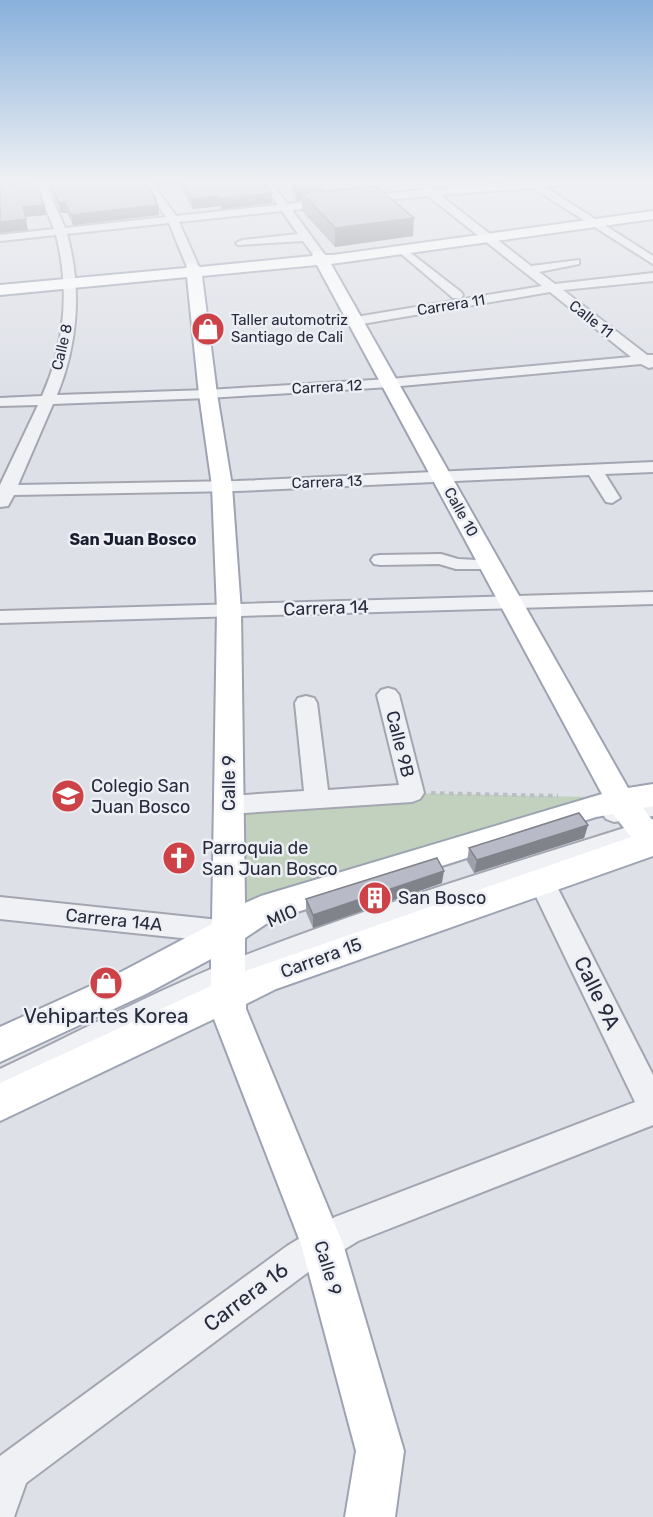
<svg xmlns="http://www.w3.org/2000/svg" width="653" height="1517" font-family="Rubik,sans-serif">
<rect width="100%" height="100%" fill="#dde0e7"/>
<path fill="#c1d1be" d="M615,791L229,932V805L412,793L589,797Z"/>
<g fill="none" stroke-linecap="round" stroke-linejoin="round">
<defs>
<g id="minor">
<path d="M35,182H45L65,228L166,217L141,182H151L176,216L278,205L261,182H271L287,204L421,190V186L425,185L433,189L527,182H572L567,185L545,187L653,256V264L533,188L440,195L531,266L579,260V264L539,272L555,284L653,273V281L563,290L647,355H653V367L649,368L641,364L390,387L208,398L53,404L18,485L237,481L653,462V472L605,474L620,498L612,503L606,502L589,475L237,491L14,495L8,506L0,507V485L38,405L0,406V398L42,396C65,345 70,289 56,235L0,241V235L54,229ZM428,196L542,286L356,317L351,318L350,321L351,324L356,325L550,292L631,357L390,379L208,390L57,395C78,344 82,288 67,234L169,223L187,267L193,271L199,267L179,222L282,211L298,234L242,240L236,243L238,245L303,241L315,257L319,258L325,255L292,210Z"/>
<path d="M647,182H653V186Z"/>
<path d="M403,247L461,292L463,295L461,298H453L399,252V248Z"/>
<path d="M441,554L458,559L496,561L499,565L496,569H456L439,564L380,565L374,564L371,560L374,556L380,555Z"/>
<path d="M653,592V604L0,623V611Z"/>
<path d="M388,688L395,690L399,695L424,793L420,799L412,802L229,814L221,811L217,805L221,799L229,796L304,791L295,703L298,698L306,696L314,698L317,703L328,790L399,785L377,695L381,690Z"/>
<path d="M653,798V816L614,822L606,819L602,813L606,807Z"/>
<path d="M653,819V837L547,872L550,873L653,1075V1125L358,1241L311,1270L26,1483L14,1517H0V1456L287,1246L335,1217L635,1102L528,880L530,878C417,914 304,952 197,1002C131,1033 67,1071 0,1098V1069C85,1029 168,984 256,951C387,901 520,861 653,819Z"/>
<path d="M0,897L229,921L238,924L242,932L238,940L229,943L0,919Z"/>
</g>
<path id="major" d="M653,211V219L331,264L628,788L653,784V806L643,808L653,821V856L276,989L246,1004V1009L343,1244L404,1451L395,1517H345L356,1451L301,1244L214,1019L0,1121V1083L211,986V959L146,994L0,1062V1027L121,972L212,924L217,611L212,486L199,394L187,277L0,295V285L186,268L188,264L193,263L200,267L312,256L314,252L319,251L326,255H333ZM317,265L602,794L261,896L245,903L241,611L232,486L217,394L202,276ZM613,814L631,837L245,971V938L272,920L596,817Z"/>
</defs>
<use href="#minor" stroke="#a3a6b1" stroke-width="4"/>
<use href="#major" stroke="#9da3b2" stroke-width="4"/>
<path stroke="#bcbec5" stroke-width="4" stroke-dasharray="4.5 4.5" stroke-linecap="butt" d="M431,793L558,796"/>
<use href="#minor" fill="#f0f1f5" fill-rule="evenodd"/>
<use href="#major" fill="#fff" fill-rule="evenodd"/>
</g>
<g fill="#9ea1ab">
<path d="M50,182L156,198L158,205L159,215L73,225L67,213H61L52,192Z"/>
<path d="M153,182H264L272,193V203L221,209L220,206L193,209L179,185L157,187Z"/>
<path d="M292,182H321L323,185V191L413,236L335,247L302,211V200L296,201L292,192Z"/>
<path d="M588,825L584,838L474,873L467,861L469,848Z"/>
<path d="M442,883L313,928L306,912V899Z"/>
</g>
<g fill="#81838b">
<path d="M0,182H34L33,183L0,186Z"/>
<path d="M157,182H178L179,185L157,187Z"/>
<path d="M323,185V198L302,193V200L296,201V188Z"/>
<path d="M272,193V203L221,209L220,199Z"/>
<path d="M219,196L220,206L193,209L192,199Z"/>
<path d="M156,198L157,205H158L159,215L73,225L71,215Z"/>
<path d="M65,202L67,213H61L59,203Z"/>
<path d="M44,205L46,215L25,217L23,207Z"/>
<path d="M414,218L413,236L335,247V228Z"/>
<path d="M26,219L28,230L0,233V222Z"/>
<path d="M588,825L584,838L474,873L477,860Z"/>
<path d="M444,871L442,883L313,928V915Z"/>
</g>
<g fill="#b8bbc7" stroke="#81838b" stroke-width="1.5">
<path d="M50,182H144L156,198H154L158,205L71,215L65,202L59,203Z"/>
<path d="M182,182H264L272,193L220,199L219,196L192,199Z"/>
<path d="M293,182H321L323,185L296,188Z"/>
<path d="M36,183L44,205L23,207L26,219L0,222V186Z"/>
<path d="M376,186L414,218L335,228L302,193Z"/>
<path d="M579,813L588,825L477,860L469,848Z"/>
<path d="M437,858L444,871L313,915L306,899Z"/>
</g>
<linearGradient id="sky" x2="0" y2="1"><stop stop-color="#88b0db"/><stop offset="0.46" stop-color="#f0f1f4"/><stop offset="1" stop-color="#f0f1f4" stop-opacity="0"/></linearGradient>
<rect width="653" height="394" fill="url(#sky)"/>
<defs>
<symbol id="shop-disc" viewBox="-11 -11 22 22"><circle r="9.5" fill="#cc4246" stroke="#edeff5"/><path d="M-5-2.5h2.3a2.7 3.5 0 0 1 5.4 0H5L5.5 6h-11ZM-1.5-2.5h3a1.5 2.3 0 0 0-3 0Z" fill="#fff"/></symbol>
<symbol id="school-disc" viewBox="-11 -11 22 22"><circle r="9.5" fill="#cc4246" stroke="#edeff5"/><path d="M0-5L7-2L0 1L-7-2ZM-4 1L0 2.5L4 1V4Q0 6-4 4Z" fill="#fff"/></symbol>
<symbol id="church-disc" viewBox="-11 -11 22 22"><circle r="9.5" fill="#cc4246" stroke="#edeff5"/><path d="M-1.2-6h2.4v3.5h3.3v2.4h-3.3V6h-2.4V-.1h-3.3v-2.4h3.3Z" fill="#fff"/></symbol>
<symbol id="building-disc" viewBox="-11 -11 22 22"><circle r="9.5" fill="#cc4246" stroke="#edeff5"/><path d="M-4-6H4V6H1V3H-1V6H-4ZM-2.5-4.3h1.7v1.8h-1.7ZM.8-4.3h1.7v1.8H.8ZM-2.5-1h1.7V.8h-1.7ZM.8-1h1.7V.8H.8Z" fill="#fff"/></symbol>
</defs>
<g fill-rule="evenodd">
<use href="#shop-disc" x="189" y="310" width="38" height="38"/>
<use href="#school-disc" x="49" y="777" width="38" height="38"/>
<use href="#church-disc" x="160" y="839" width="38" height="38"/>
<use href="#building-disc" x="356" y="879" width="38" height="38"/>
<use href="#shop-disc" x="87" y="964" width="38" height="38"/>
</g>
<g text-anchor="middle" stroke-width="5" stroke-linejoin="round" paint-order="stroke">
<g font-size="15" fill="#272c3d" stroke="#edeff5">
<text transform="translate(451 305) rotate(-9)" y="5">Carrera 11</text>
<text transform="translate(591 319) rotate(38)" y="5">Calle 11</text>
<text transform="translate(62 347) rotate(-77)" y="5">Calle 8</text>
<text transform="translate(327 387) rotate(-3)" y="5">Carrera 12</text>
<text transform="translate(327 482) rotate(-2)" y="5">Carrera 13</text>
<text transform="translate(461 512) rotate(61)" y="5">Calle 10</text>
</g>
<g font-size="15" fill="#272c3d" stroke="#edeff5" text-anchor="start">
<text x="231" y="325">Taller automotriz<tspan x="231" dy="17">Santiago de Cali</tspan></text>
</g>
<g font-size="16" font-weight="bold" fill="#191e2e" stroke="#edeff5">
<text x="133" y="545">San Juan Bosco</text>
</g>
<g font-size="18" fill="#272c3d" stroke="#edeff5">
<text transform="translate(326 608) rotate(-2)" y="6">Carrera 14</text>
<text transform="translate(400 744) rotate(76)" y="6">Calle 9B</text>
<text transform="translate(229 783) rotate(-90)" y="6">Calle 9</text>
<text transform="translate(282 916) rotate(-23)" y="6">MIO</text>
<text transform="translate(114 920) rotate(6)" y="6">Carrera 14A</text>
<text transform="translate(321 958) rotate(-20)" y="6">Carrera 15</text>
<text transform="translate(328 1268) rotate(73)" y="6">Calle 9</text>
</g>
<g font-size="18" fill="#272c3d" stroke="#edeff5" text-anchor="start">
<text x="91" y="792">Colegio San<tspan x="91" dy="21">Juan Bosco</tspan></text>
<text x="202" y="854">Parroquia de<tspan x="202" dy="21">San Juan Bosco</tspan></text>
<text x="398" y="904">San Bosco</text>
</g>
<g font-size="21" fill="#272c3d" stroke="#edeff5">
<text transform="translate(597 993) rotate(64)" y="7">Calle 9A</text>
<text transform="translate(246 1297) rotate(-37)" y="7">Carrera 16</text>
</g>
<g font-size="21" fill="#272c3d" stroke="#edeff5">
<text x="106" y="1023">Vehipartes Korea</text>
</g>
</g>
</svg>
